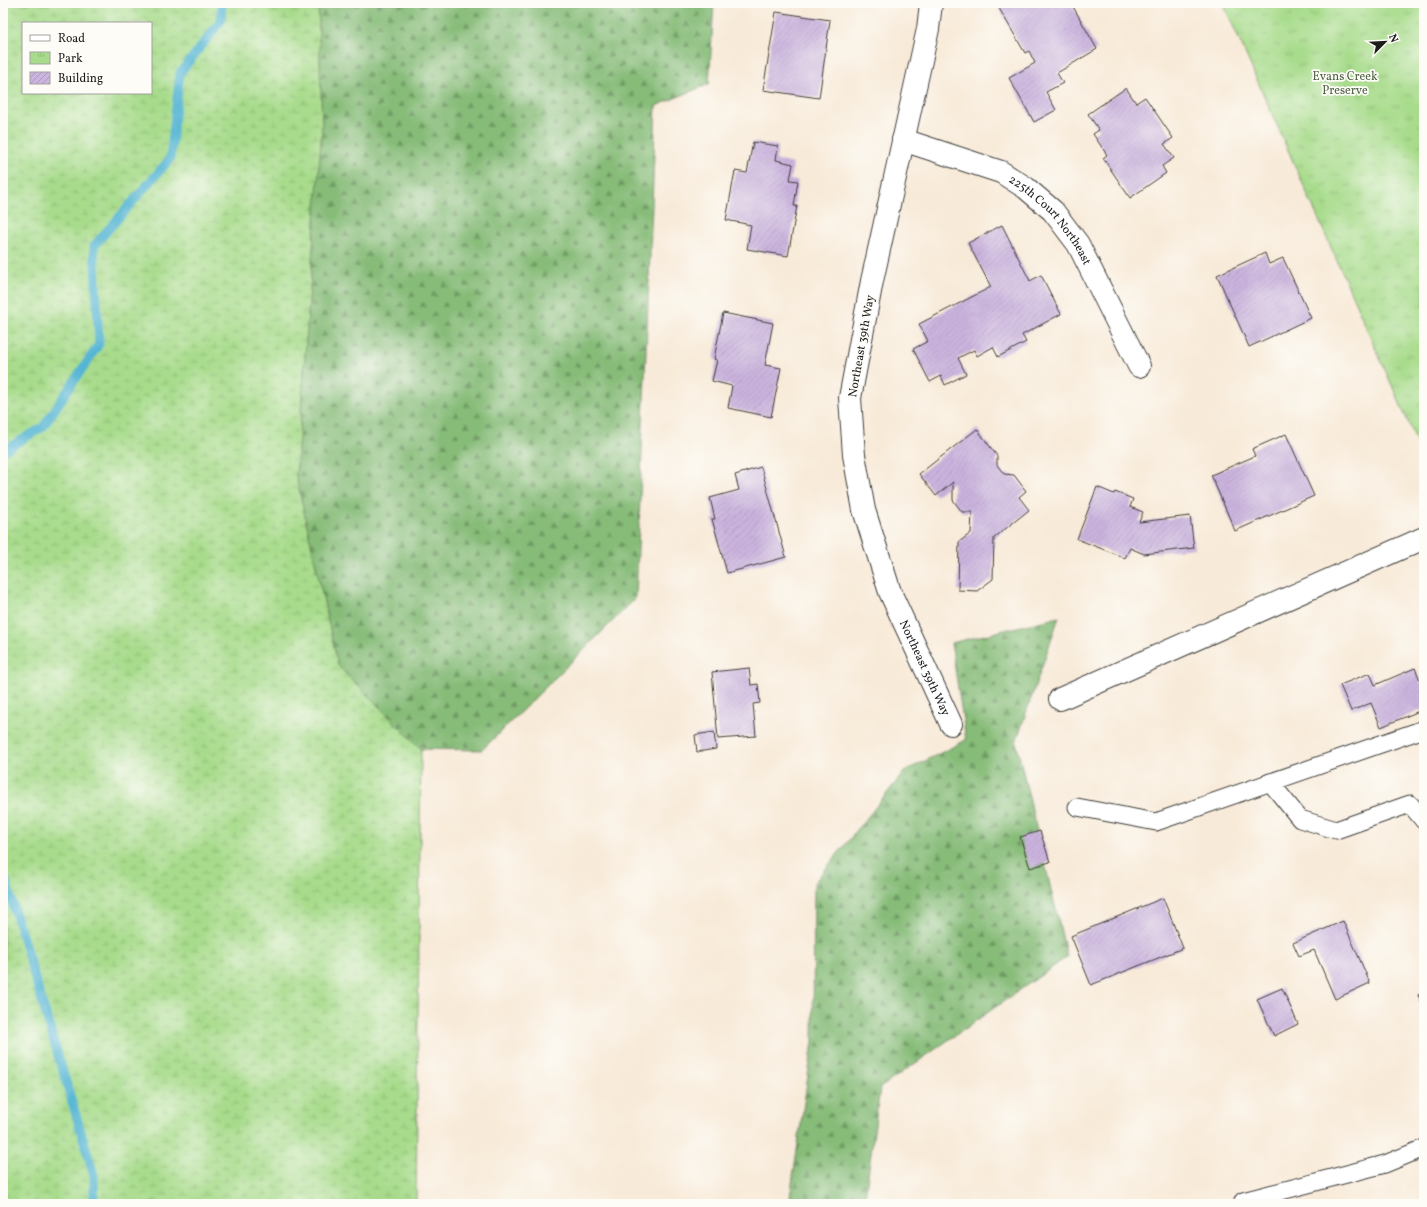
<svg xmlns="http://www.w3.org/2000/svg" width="1427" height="1207" font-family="Vollkorn,serif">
<defs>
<pattern id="forest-firs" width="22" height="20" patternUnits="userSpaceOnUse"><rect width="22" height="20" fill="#86bc78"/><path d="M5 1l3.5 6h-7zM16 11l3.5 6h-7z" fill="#6d9862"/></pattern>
<pattern id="wetland-marsh" width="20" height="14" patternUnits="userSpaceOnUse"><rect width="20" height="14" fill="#a8dc8c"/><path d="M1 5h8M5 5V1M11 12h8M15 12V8" fill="none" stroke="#90bc78"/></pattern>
<pattern id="park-tufts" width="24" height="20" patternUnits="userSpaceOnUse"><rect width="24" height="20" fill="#a8dc8c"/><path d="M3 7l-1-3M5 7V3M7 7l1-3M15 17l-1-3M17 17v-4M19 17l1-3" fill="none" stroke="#90bc78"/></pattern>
<pattern id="building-hatch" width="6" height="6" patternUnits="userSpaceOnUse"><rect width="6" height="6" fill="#cbb4de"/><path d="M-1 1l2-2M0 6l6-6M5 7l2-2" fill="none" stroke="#ae9abe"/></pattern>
</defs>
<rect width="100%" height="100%" fill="#fdfcf7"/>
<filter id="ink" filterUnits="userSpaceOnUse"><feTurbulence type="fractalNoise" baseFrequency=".025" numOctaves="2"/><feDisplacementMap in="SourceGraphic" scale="8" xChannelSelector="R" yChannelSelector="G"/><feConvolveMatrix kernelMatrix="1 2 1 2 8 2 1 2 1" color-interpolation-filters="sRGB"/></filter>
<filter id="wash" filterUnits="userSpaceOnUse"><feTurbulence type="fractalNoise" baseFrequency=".012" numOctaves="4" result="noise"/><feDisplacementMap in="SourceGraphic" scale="16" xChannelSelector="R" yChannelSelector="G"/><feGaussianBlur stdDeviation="0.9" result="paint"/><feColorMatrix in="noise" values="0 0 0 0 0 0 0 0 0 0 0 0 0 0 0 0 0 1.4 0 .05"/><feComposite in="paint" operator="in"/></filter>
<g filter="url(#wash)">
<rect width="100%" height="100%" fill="#f8ead8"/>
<g fill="url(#forest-firs)" stroke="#516c4a">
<path d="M318,3H714L709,84L656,106L636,598L482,750L421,749L338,666L296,476L322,126Z"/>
<path d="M1059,617L1016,742L1067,957L880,1088L864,1204H789L813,1042L814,883L905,771L966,740L951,643Z"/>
</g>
<path fill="url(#wetland-marsh)" stroke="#627c54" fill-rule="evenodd" d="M3,3H318L322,126L296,476L338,666L421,749L416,1204H3ZM23,23H151V93H23Z"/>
<path fill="url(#park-tufts)" stroke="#627c54" d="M1223,3H1424V458Z"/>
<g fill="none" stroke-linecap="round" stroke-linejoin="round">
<g stroke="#55b5d3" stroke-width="9">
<path d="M3,451L43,427L99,344L94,246L170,159L180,73L221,21L222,3"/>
<path d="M3,872L94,1175V1204"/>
</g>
</g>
<g id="blocks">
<g fill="url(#building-hatch)">
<path d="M996,3H1071L1097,49L1057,73L1063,83L1046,92L1056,110L1034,122L1009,78L1035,63L1029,51L1025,53Z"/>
<path d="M776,12L830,20L819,98L763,90Z"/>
<path d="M1126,88L1136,103L1145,97L1173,138L1164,144L1174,158L1162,166L1166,173L1130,198L1103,158L1107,155L1093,134L1099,130L1088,114Z"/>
<path d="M753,142L778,146L776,160L793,164L790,180L798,181L794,206H797L788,256L747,249L751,225L726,220L735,171L747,173Z"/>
<path d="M1002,225L1030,281L1041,275L1061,314L1022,335L1026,342L998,357L993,347L977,356L974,350L958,358L966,374L945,385L941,376L930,382L913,349L928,341L919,324L991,287L968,243Z"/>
<path d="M1265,253L1269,264L1283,258L1311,318L1249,347L1217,275Z"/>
<path d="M723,313L773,323L765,365L781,368L771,417L728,408L732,386L712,381L717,360L714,359Z"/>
<path d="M977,429L997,456V465L1004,474L1014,475L1026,491L1019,497L1029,510L994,538L993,579L977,591L958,590L959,542L971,533L972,512H962L953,500V482L936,496L919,474Z"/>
<path d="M1286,434L1314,496L1235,531L1211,475L1255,456L1252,449Z"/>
<path d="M761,467L786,557L727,573L712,519H715L710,498L739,490L735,475Z"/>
<path d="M1097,487L1114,494L1115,492L1133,499L1130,507L1143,512L1139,522L1190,516L1194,548L1144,554L1130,548L1125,558L1077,539Z"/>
<path d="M749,668L751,685L758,684L760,703L753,704L756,736L718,739L712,672Z"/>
<path d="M1415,668L1424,690V709L1381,727L1371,703L1351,711L1340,685L1370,673L1375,685Z"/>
<path d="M714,732L716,749L697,752L695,735Z"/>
<path d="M1040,831L1050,862L1030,868L1020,837Z"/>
<path d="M1163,898L1183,948L1091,985L1071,936Z"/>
<path d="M1343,921L1370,983L1335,999L1314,950L1299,956L1293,943Z"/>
<path d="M1282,988L1298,1024L1274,1036L1257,999Z"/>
<path d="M1424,992V1007L1418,995Z"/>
</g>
</g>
</g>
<g filter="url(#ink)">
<use href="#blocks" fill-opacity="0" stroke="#3d3b38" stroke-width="1"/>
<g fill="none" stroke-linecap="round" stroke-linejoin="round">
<defs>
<g id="service">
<path d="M1270,782L1300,819L1336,830L1410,804L1424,821"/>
<path d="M1077,807L1156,822L1424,729"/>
<path d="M1243,1201L1385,1164L1424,1148"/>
</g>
<g id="minor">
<path id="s1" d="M931,3L928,29L872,281L850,398L854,455L864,510L890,592L951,724"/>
<path id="s2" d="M903,140L1001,172L1026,188L1053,211L1078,244L1139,366"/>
<path d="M1060,699L1424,538"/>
</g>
</defs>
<use href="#service" stroke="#3d3b38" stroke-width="19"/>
<use href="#minor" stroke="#3d3b38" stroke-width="24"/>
<use href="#service" stroke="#fff" stroke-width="17"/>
<use href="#minor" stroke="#fff" stroke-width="22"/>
</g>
</g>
<g text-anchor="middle" stroke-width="3.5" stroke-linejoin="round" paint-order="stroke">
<g font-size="12" fill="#4d5f43" stroke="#fdfcf7">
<text x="1345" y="80">Evans Creek<tspan x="1345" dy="14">Preserve</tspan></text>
</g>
<g font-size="12" fill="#1c1c1c" stroke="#fdfcf7">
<text dy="4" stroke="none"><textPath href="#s2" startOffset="173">225th Court Northeast</textPath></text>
<text transform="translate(861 346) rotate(-80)" y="4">Northeast 39th Way</text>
<text dy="4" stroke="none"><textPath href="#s1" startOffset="686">Northeast 39th Way</textPath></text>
</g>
</g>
<rect width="1427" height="1207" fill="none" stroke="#fdfcf7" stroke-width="16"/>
<rect x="22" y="22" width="130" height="72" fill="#fdfcf7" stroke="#a3a29f"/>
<rect x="30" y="35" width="20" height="6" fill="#ffffff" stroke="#a3a29f"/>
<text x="58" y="42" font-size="12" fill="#1c1c1c">Road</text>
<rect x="30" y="52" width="20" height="12" fill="url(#park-tufts)" stroke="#a3a29f"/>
<text x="58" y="62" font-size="12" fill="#1c1c1c">Park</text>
<rect x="30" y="72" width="20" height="12" fill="url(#building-hatch)" stroke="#a3a29f"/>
<text x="58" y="82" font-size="12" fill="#1c1c1c">Building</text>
<g transform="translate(1385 42) rotate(66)" stroke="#fdfcf7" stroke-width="3" paint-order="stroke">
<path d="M0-3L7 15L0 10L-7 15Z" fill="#1c1c1c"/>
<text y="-6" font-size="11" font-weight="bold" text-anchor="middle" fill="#1c1c1c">N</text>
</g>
</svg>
